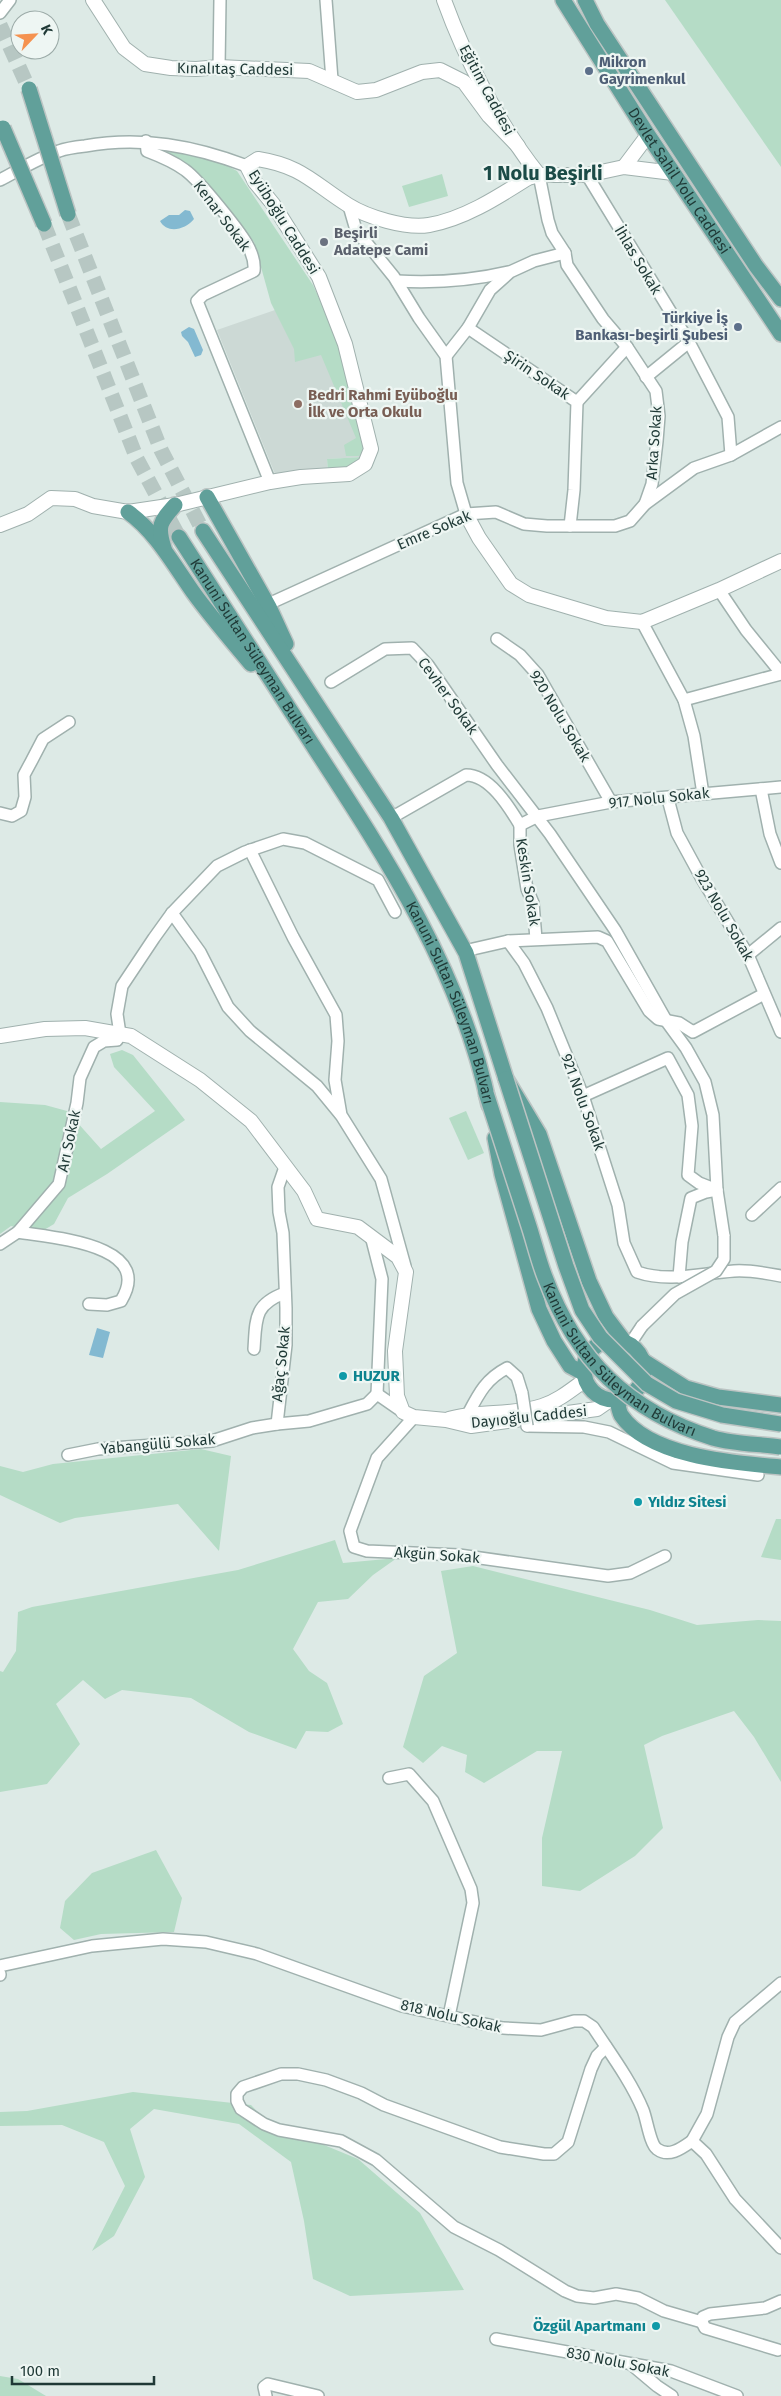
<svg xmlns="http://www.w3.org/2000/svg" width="781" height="2396" font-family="'Fira Sans',sans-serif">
<rect width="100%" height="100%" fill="#ddeae6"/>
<path fill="#ccd9d5" d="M298,302L335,357L364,451L362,457L327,459L328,471L275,474L217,330Z"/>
<g fill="#b5dcc6">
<path d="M665,0H781V167Z"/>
<path d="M152,148L173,149L214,159L237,171L313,285L342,349L364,441L362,452L359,456H346L344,445L356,438L321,355L295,362L294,349L271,303L254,242L193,171L168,153Z"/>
<path d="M442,174L448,196L409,207L402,186Z"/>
<path d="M362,457L349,468L328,471L327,459Z"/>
<path d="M122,1050L133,1055L185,1120L107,1174L68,1198L54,1224L39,1233L11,1226L0,1234V1102L45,1105L67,1111L101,1149L155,1111L114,1067L110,1054Z"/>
<path d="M466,1111L484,1153L468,1160L449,1118Z"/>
<path d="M201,1449L231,1456L219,1551L178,1504L75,1518L60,1523L0,1495V1466L23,1472L53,1464Z"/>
<path d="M776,1519H781V1560L761,1557Z"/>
<path d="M335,1540L343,1563L397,1558L373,1575L348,1599L318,1602L293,1649L309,1671L327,1683L343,1724L328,1732L306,1731L296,1749L249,1732L191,1698L122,1690L105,1699L83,1680L56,1704L80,1744L47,1784L0,1792V1671L3,1672L16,1651L18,1612L32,1607L238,1570Z"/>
<path d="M473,1566L650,1610L697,1625L758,1620L781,1621V1782L754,1737L734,1711L662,1736L644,1745L663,1828L635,1856L580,1891L542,1886V1838L562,1751H537L484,1783L465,1772L467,1755L442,1746L423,1763L403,1747L424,1676L457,1653L441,1571Z"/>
<path d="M156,1850L182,1898L174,1932L101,1934L74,1940L60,1928L65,1901L92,1873Z"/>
<path d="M133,2092L251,2105L266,2121L358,2159L420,2213L464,2290L350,2296L313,2279L304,2221L291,2162L239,2124L154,2109L130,2129L145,2177L114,2236L92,2251L125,2186L104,2142L62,2125L0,2126V2112L27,2111Z"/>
<path d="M0,2376L18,2379L46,2396H0Z"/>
</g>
<g fill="#83b9d1">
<path d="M185,210L190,211L194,219C185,230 167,234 160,221L169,215H179Z"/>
<path d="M189,327L194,329L203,350L201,355L195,357L188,342L182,336L181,332Z"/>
<path d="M97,1328L110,1332L103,1358L89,1355Z"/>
</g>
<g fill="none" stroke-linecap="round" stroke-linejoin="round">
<g stroke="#b7c7c3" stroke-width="15" stroke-dasharray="15 8" stroke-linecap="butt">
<path d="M0,25L29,89"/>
<path d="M68,214L161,450L203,531"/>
<path d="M44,224L137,459L179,537"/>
</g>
<defs>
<g id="minor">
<path d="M326,0L332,80"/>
<path d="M0,13L10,0"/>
<path d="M219,67L220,0"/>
<path d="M146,141L147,151C160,156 173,161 185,170C198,179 243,234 249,248C253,256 255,262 254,271L203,295L197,301L270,482"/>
<path d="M539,175L548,220L552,233L565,253L567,265L603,319L627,347L656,391L659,416L657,441L652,484L645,504"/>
<path d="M587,175L689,342L713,388L728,417L731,455"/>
<path d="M0,180C19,170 38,158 59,151C67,148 76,147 85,146C142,136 194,146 247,166"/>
<path d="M349,206L356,230L394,277L419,318L446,356L457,483L466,514"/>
<path d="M397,281C435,283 470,281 508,272"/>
<path d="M468,328L577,402L574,490L570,526"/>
<path d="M446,356L468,328L490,290L510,272L534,261L565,253"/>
<path d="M646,377L689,342"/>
<path d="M577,402L627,347"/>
<path d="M719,590L746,630L781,673"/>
<path d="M275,601L466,514L496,512L524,524L547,526H615L630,521L645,504L694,468L731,455L781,427"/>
<path d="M642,622L684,700L694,736L703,794"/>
<path d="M497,639L520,655L538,675L611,802"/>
<path d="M331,682L385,649L412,648L428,665L497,765L550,834L615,930L667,1022L686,1048L705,1082L713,1115L717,1190L724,1236"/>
<path d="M684,700L781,674"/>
<path d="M761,789L770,834L781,863"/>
<path d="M668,799L677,833L702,879L748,955L781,1032"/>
<path d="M0,813L12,816L21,811L25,797L24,775L31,762L43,739L69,722"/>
<path d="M391,818L466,775C490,775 509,807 520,825L538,816L611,802L781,787"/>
<path d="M520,825V845L527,889L533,903L536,939"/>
<path d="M250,850L293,937L336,1015L338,1041L335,1080L341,1115L381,1179L405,1266"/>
<path d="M172,913L200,952L228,1007L250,1031L317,1086L340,1114"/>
<path d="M508,941L598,937L607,941L649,1011L658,1019L679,1023L693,1032L764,994"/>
<path d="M466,953L473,949L508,941L524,963L547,1008L583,1096L618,1205L624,1243L637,1272C669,1283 702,1273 734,1271C750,1270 766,1273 781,1276"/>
<path d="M748,955L781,928"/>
<path d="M583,1096L668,1058L688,1095L692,1126L688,1175L699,1183L717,1190"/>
<path d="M285,1167L278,1187L279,1212L283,1233L286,1308V1345L277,1424L309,1421L367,1404L377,1394L403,1412"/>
<path d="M752,1215L781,1188"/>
<path d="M18,1232C52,1238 156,1244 121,1301L107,1305L89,1304"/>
<path d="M371,1236L382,1279L377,1394"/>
<path d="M0,1244L18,1232L59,1184L77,1103L80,1078L94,1047L104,1041L117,1040L120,1034L117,1014L122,986L154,938L172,913L217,866L245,852L283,839L305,843L378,880L395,912"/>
<path d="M679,1277L682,1242L691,1198L706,1192L717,1190"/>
<path d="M630,1344L642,1326"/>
<path d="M254,1349C256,1319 254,1304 285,1293"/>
<path d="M468,1414C479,1393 486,1379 507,1368L517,1377L522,1393"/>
<path d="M414,1417L377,1458L350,1531L354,1547L367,1551L459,1555L608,1576L630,1573L665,1556"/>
<path d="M527,1426L584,1427L609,1432L673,1463L758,1475"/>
<path d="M68,1455L98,1449L212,1441L252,1428L277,1424"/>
<path d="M389,1778L409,1774L433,1801L471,1889L473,1903L449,2016"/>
<path d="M0,1966L92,1946L163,1939L206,1942L257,1954L402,2006L503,2028L541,2030L574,2021H584L593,2027C610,2053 631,2081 643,2110C647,2120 650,2144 657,2149C669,2158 682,2148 692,2141L706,2154L735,2199L781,2248"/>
<path d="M0,1974V1975"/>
<path d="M606,2047L597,2056L591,2069L568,2142L554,2154H544L500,2147L384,2105L361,2093L326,2080L298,2074H281L243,2087L237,2094V2101L241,2109L264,2124L279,2130L341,2141L376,2160L454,2227L499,2250L565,2291L577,2296L594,2298L616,2294L638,2298L664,2311L702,2322"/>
<path d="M692,2141L707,2114L728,2037L735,2022L781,1983"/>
<path d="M702,2322L703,2317L710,2314L765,2308L781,2301"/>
<path d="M702,2322L705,2328L778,2350"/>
<path d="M496,2339L671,2371L737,2396"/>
<path d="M632,2365L657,2386L672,2396"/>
<path d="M266,2396L264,2387L268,2384L318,2396"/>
</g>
<g id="tertiary">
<path d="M93,0L124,48L145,64L171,68L196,69L219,67L309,71L357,92L376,90L422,72L440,70L464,82L489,116L518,146"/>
<path d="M444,0C465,58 500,127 539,175"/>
<path d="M624,167L648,135"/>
<path d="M466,514L479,538L511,584L529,595L606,618L642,622L719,590L781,561"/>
<path d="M0,525L28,514L51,498L75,499L93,506L128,512L175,505L270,482L301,477L349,474L365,464L371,449L345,344L319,277L273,204L255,182L247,166L258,159C302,166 313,183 348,205C367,217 406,229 429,225C464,219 498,197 528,178L539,175H587L624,167L673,173"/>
<path d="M0,1036L45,1029L85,1028L131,1036L200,1080L251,1121L304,1191L317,1219L358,1227L398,1257L406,1272L395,1351L397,1396L403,1412L414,1417L446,1420L471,1426L597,1409L610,1400"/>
<path d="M449,1419C479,1410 511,1416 542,1406C558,1401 571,1390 585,1380"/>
</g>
<g id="primary">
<path id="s1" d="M563,0L648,135L781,334"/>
<path d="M585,0L597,24L756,266L781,299"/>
<path d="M207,497L269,607L286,644"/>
<path d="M128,512C155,531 174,565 193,592C211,617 231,640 251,664"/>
<path d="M203,531L391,818L466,953L506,1079L539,1134L589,1281L606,1317L624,1341"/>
<path id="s2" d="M179,537C223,606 268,675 312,744C385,856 462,973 489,1105"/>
<path d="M164,548C157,526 160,522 175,505"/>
<path d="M495,1138L502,1174L539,1309L554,1341L570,1366L583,1373"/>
<circle cx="614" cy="1370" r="30"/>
<path d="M642,1360L686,1388L718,1397L781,1405"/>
<path d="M617,1400C618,1405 619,1411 621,1415C649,1457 735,1463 781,1467"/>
</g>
</defs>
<use href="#minor" stroke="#a0b1ae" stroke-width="14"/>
<use href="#tertiary" stroke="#a0b1ae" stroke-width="16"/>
<use href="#primary" stroke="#bcc4c3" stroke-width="18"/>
<use href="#minor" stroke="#fff" stroke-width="11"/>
<use href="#tertiary" stroke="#fff" stroke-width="14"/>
<use href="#primary" stroke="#61a09a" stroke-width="15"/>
<defs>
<g id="minor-bridge">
<path d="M642,1326L675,1294L716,1271L724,1259V1236"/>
<path d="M522,1393L527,1426"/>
</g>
<g id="primary-bridge">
<path d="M29,89L68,214"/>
<path d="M3,128L44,224"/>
<path d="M506,1079L566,1266L582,1310L600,1337L647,1384L676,1401L722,1415L781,1424"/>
<path id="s3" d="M486,1093C500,1136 514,1179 528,1223C534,1241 538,1259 545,1277C576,1360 628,1411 713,1438C734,1444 759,1444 780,1447"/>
</g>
</defs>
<use href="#minor-bridge" stroke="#a0b1ae" stroke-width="14" stroke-linecap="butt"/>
<use href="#primary-bridge" stroke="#bcc4c3" stroke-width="18" stroke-linecap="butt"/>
<use href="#minor-bridge" stroke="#fff" stroke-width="11"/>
<use href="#primary-bridge" stroke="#61a09a" stroke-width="15"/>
</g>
<g fill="#5c6f8a" stroke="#eef6f3" stroke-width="2">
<circle cx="589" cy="71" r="5"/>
<circle cx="738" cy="327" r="5"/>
</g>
<circle fill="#6b7280" stroke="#eef6f3" stroke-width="2" cx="324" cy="242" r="5"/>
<circle fill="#8d6e63" stroke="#eef6f3" stroke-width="2" cx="298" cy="404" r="5"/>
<g fill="#0f9aa8" stroke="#eef6f3" stroke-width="2">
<circle cx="343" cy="1376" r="5"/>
<circle cx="638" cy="1502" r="5"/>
<circle cx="656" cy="2326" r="5"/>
</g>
<g text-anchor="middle" stroke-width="4.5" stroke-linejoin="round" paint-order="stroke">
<g font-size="15" font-weight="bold" fill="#4e5e75" stroke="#eef6f3" text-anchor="start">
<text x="599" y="67">Mikron<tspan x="599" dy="17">Gayrimenkul</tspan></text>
<text x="728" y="323" text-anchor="end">Türkiye İş<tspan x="728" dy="17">Bankası-beşirli Şubesi</tspan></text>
</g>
<g font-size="15" fill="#1f3936" stroke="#eef6f3">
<text transform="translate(235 69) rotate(1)" y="5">Kınalıtaş Caddesi</text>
<text transform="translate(487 90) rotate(62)" y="5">Eğitim Caddesi</text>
<text dy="5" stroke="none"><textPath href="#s1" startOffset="215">Devlet Sahil Yolu Caddesi</textPath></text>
<text transform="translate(222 216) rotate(53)" y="5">Kenar Sokak</text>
<text transform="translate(284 222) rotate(58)" y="5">Eyüboğlu Caddesi</text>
<text transform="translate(638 260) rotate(59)" y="5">İhlas Sokak</text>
<text transform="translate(537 375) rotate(34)" y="5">Şirin Sokak</text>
<text transform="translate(654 443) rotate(-86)" y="5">Arka Sokak</text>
<text transform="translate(434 530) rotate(-23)" y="5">Emre Sokak</text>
<text dy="5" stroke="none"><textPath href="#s2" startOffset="136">Kanuni Sultan Süleyman Bulvarı</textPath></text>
<text transform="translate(448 696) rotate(54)" y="5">Cevher Sokak</text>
<text transform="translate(560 716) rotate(59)" y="5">920 Nolu Sokak</text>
<text transform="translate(659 798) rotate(-6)" y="5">917 Nolu Sokak</text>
<text transform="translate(528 882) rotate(81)" y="5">Keskin Sokak</text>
<text transform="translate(724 915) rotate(60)" y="5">923 Nolu Sokak</text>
<text dy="5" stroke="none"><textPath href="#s2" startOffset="541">Kanuni Sultan Süleyman Bulvarı</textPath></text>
<text transform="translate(583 1102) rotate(70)" y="5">921 Nolu Sokak</text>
<text transform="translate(69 1141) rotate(-78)" y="5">Arı Sokak</text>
<text dy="5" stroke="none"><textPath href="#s3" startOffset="308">Kanuni Sultan Süleyman Bulvarı</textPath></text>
<text transform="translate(281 1364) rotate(-84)" y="5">Ağaç Sokak</text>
<text transform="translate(529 1417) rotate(-6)" y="5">Dayıoğlu Caddesi</text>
<text transform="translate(158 1444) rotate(-5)" y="5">Yabangülü Sokak</text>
<text transform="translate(437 1555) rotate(4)" y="5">Akgün Sokak</text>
<text transform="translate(451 2016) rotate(13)" y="5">818 Nolu Sokak</text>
<text transform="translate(618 2362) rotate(11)" y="5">830 Nolu Sokak</text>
</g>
<g font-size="15" font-weight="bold" fill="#5b616d" stroke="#eef6f3" text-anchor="start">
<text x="334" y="238">Beşirli<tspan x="334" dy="17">Adatepe Cami</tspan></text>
</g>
<g font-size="15" font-weight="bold" fill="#785e54" stroke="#eef6f3" text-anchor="start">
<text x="308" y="400">Bedri Rahmi Eyüboğlu<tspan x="308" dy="17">İlk ve Orta Okulu</tspan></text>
</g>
<g font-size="15" font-weight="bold" fill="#0d838f" stroke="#eef6f3" text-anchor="start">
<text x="353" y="1381">HUZUR</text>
<text x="648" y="1507">Yıldız Sitesi</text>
<text x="646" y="2331" text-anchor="end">Özgül Apartmanı</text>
</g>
<g font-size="20" font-weight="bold" fill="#1b4b47" stroke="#eef6f3">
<text x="543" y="180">1 Nolu Beşirli</text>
</g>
</g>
<g transform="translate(35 35) rotate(65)"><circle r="24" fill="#eef6f3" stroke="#9baaa7"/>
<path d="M0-4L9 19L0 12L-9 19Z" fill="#f59250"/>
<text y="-8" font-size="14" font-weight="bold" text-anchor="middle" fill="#1f3936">K</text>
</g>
<path d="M12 2376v8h142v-8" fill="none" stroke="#1f3936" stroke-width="2.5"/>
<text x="20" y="2376" font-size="15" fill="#1f3936" stroke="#eef6f3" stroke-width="4" paint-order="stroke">100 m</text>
</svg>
